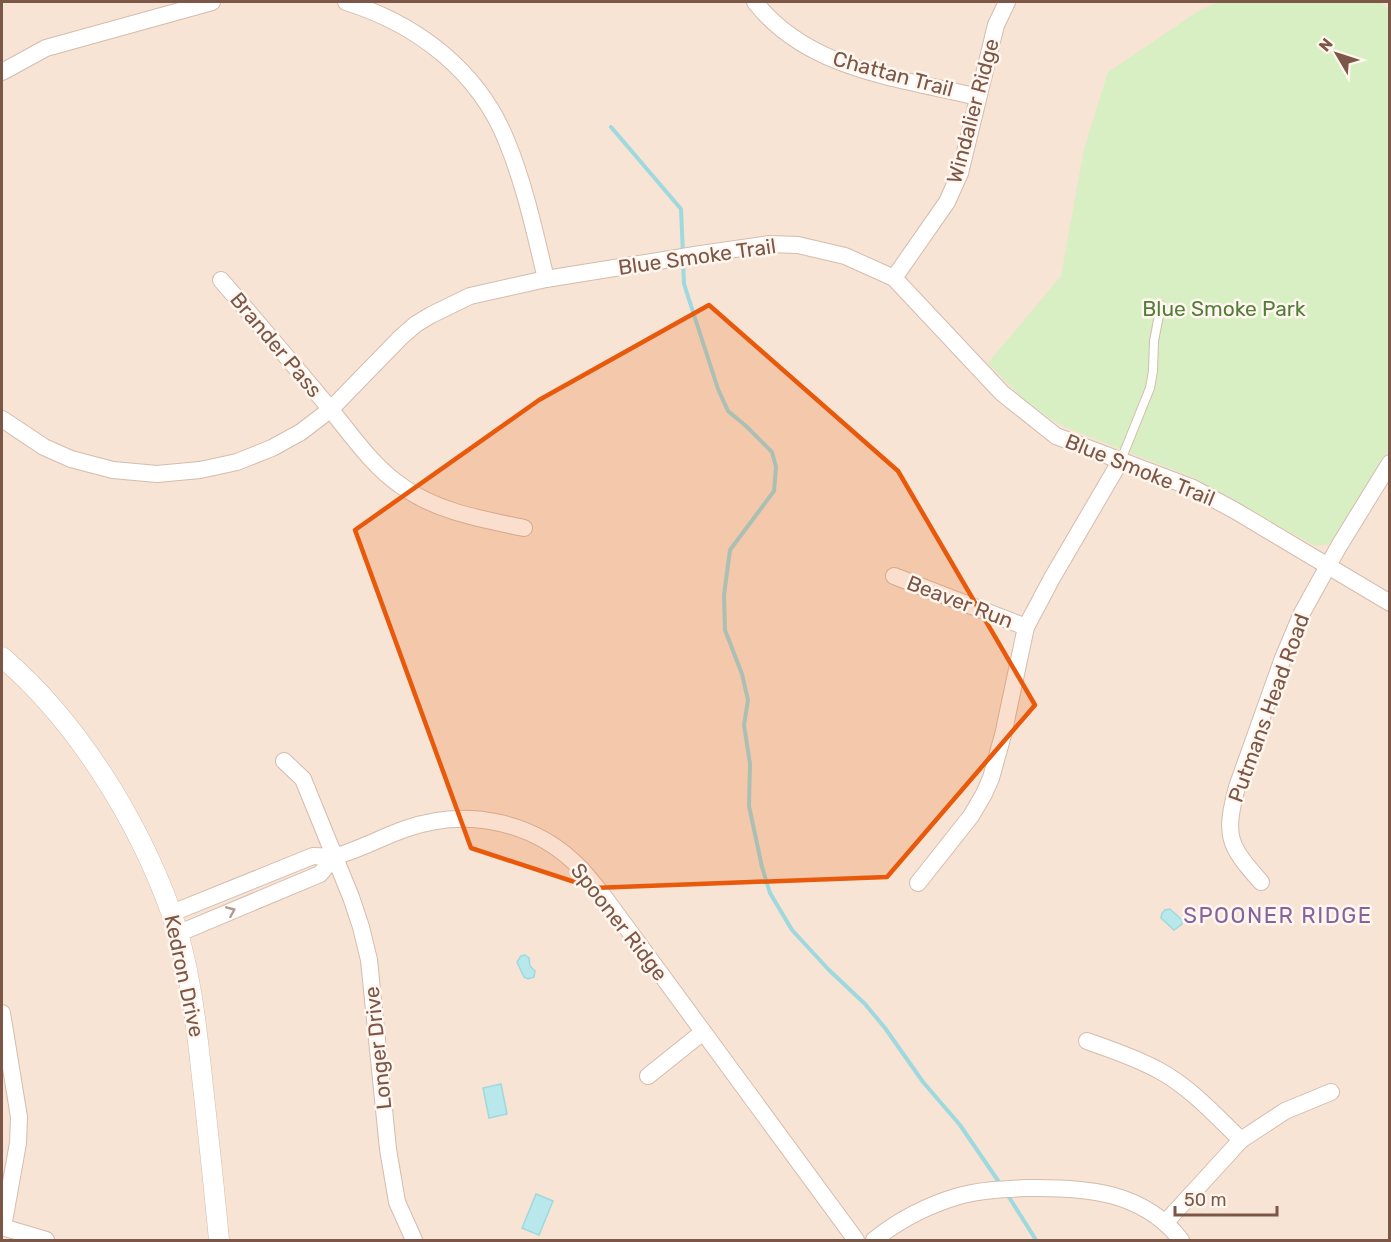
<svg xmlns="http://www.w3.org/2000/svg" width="1391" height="1242" font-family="Rubik,sans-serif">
<rect width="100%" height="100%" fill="#fff3e7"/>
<rect fill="#f7e4d4" x="2" y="2" width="1387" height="1238"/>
<path fill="#d8eec3" d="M1218,2H1380L1389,9V448L1340,531L1329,544L1315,546L1192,477L1062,426L1031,407L988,363L1061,276L1084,149L1108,72L1197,12Z"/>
<g fill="#b8e8eb" stroke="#9dd9de" stroke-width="1.5">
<path d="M1170,909L1182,920V924L1174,930L1161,918L1162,913L1165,910Z"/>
<path d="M525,955L529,958L530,966L535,971L534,977L528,979L524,977L517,962L521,956Z"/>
<path d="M501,1084L507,1114L489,1118L483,1088Z"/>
<path d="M536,1194L553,1201L539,1235L522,1228Z"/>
</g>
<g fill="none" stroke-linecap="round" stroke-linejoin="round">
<g stroke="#9dd9de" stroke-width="4">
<path d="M611,127L681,209L683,254"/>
<path d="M683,261L684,284L718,389L728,411L746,426L772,452L776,467L774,491L730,550L724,595L725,630L742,674L748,700L744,725L750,764L749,806L762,867L770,893L792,930L829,970L865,1004L885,1028L923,1082L960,1125L1001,1185"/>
<path d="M1007,1194L1036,1240"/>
</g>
<defs>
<path id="service" d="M1121,460L1150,388L1153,371L1154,341L1161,305"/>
<g id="minor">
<path d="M346,2C417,24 479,71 507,142C525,186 535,233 546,279"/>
<path d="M755,2C808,70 899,78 978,97"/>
<path d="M2,72L46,48L212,2"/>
<path d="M894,278L947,202L960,173L996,25L1007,2"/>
<path d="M221,280C258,323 295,366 331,410C353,437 374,468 403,487C438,512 482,519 524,528"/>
<path d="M2,419L44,447L71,459L113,470L157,474L200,470L237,462L272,448L301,432L331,409L401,337L416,324L431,315L470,296L546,279L701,254L769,244L798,245L845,256L894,278L1002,393L1056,436L1193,488L1234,510L1390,603"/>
<path d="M894,576L1026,627"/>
<path d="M284,761L303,779L351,897L361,927L369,960L388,1149L397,1202L414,1240"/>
<path d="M1261,882C1228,845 1224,836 1237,787L1283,658L1302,613L1339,546L1390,463"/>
<path d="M918,883L971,816L984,794L991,778L1003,735L1026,627L1052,578L1121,460"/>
<path d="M172,913L313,856C320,856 329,857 336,856C359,850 382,837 405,829C467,807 536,821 582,870C590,879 598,889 605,898L856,1240"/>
<path d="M177,934L320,874L335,856"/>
<path d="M2,1013L19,1117L18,1143L3,1227"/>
<path d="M1087,1041C1112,1050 1137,1058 1160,1071C1191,1088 1216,1116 1241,1140"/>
<path d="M648,1076L703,1032"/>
<path d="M1165,1223L1241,1140L1285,1111L1331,1092"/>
<path d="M2,1227L46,1240"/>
<path d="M874,1240C899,1220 928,1205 959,1196C980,1190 1005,1189 1027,1188C1085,1187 1143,1191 1181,1240"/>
</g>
<path id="tertiary" d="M2,657C77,721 138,820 171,912C190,965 196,1022 202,1077C208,1132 214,1186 219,1240"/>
</defs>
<use href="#service" stroke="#d5bcad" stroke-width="10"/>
<use href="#minor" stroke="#d5bcad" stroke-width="18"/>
<use href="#tertiary" stroke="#d5bcad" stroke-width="21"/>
<use href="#service" stroke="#fff" stroke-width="8"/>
<use href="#minor" stroke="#fff" stroke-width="16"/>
<use href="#tertiary" stroke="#fff" stroke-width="20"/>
</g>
<defs><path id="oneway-chevron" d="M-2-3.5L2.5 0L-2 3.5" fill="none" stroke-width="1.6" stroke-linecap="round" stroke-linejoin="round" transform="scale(1.5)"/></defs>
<use stroke="#b09a91" href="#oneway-chevron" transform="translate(231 911) rotate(-23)"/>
<path fill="#e8590c" fill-opacity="0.2" stroke="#e8590c" stroke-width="4.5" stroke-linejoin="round" d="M709,305L898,471L1035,705L887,877L593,888L471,848L355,530L539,400Z"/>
<g text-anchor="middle" stroke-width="5" stroke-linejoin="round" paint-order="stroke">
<g font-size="21" fill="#7c5647" stroke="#fff7ef">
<text transform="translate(893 74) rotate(15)" y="7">Chattan Trail</text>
<text transform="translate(973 111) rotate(-75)" y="7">Windalier Ridge</text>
<text transform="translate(697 257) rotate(-8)" y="7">Blue Smoke Trail</text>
<text transform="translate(276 345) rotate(50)" y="7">Brander Pass</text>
<text transform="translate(1140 470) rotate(22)" y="7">Blue Smoke Trail</text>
<text transform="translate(960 602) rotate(21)" y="7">Beaver Run</text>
<text transform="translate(1269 708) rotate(-70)" y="7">Putmans Head Road</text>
<text transform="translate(619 922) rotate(52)" y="7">Spooner Ridge</text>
<text transform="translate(184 976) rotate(78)" y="7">Kedron Drive</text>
<text transform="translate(378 1048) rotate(-96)" y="7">Longer Drive</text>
</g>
<g font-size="21" fill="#547d3c" stroke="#fff7ef">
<text x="1224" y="316">Blue Smoke Park</text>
</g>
<g font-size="22" letter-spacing="1.5" fill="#86639f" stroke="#fff7ef">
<text x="1278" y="923">SPOONER RIDGE</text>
</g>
</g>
<rect width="1391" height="1242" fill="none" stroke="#7c5647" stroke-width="6"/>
<g transform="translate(1337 54) rotate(309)" stroke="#fff7ef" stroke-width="4.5" paint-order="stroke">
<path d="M0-4.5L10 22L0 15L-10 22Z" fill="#7c5647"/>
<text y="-9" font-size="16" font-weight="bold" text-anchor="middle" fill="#7c5647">N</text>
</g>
<path d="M1175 1206v9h102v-9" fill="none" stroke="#7c5647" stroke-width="3"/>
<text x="1184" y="1206" font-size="18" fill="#7c5647" stroke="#fff7ef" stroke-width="4.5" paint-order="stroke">50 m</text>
</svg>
